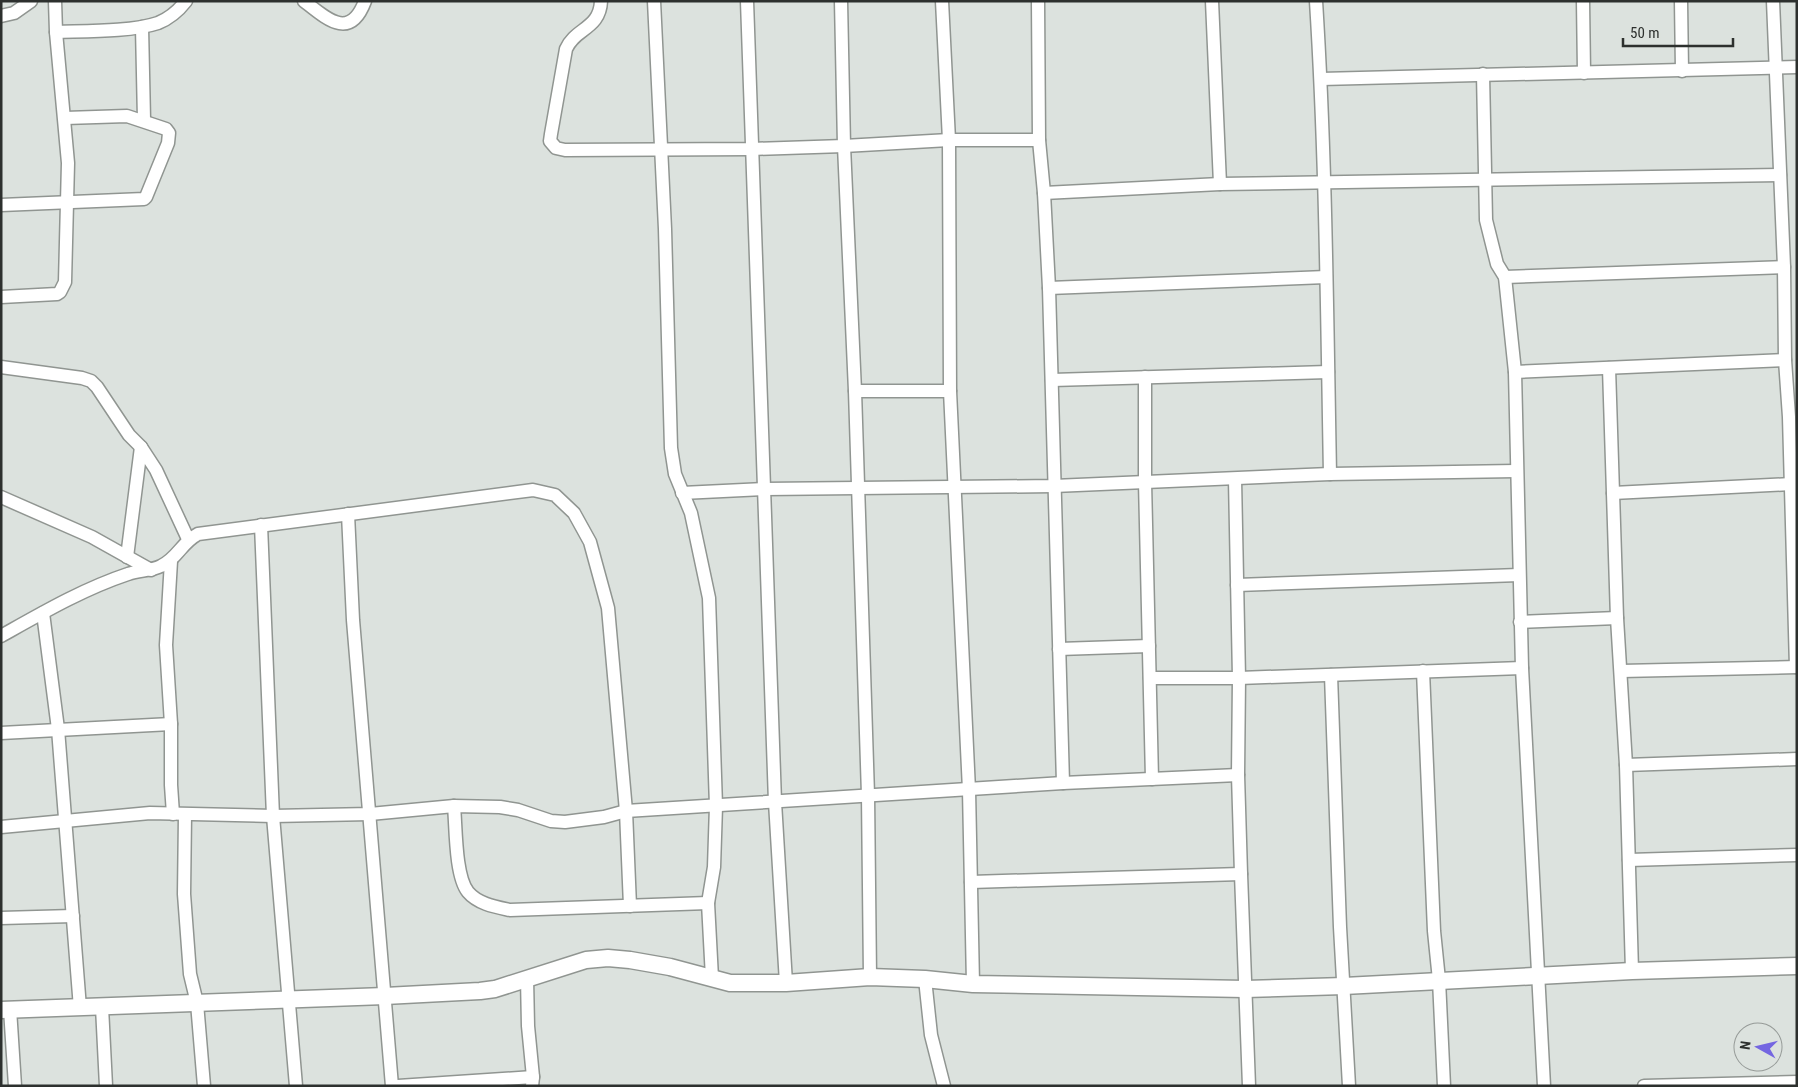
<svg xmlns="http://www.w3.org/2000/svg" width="1798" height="1087" font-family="'Roboto Condensed',sans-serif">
<rect width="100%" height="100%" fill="#dce2de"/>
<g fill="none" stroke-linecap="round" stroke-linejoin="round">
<defs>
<g id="minor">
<path d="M304,1C327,19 350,41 365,1"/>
<path d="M601,1C600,29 575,28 566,49L551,134L550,141L556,148L565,150L752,149L844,146L949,140H1039"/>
<path d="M654,1L665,229L671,448L675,474L691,513L709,598L716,806L714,867L708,903L712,978"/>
<path d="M747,1L775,802L786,983"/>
<path d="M841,1L844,146L855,391L868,795L870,977"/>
<path d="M942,1L949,140L950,391L969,790L973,984"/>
<path d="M1038,1L1039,140L1044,193L1049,288L1063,783"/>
<path d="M1212,1L1220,184"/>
<path d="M1316,1C1326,159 1327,317 1330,474"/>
<path d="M1583,1L1584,73"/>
<path d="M1681,1L1682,71"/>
<path d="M1773,1L1784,267L1785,360L1789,417L1796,667"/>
<path d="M1,16L14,13L31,1"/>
<path d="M142,27L144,120"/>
<path d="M56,32C85,31 131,32 158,23C168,19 179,10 186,1"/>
<path d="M1483,74L1486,220L1497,264L1505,277L1515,372L1522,668L1544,1086"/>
<path d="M1321,79L1797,67"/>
<path d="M1044,193L1220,184L1780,175"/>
<path d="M1,205L144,199L146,197L168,143L169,133L166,129L127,116L65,118"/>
<path d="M1505,277L1784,267"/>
<path d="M1049,288L1326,277"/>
<path d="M1,297L57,294L60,292L65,282L68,163L56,32L55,1"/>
<path d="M1,367L82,378L91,381L97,387L129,435L141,447L156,470L188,539"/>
<path d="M1609,368L1617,618L1626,765L1632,971"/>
<path d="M1515,372L1785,360"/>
<path d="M1145,377V482L1152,779"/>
<path d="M1052,380L1328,372"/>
<path d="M855,391H950"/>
<path d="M1235,479L1239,678L1238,775L1241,874L1249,1086"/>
<path d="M682,493L765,489L1054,486L1330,474L1516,471"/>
<path d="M1613,493L1791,484"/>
<path d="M1,497L92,537L151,570"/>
<path d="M348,514L353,620L392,1086"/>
<path d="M261,525L273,816L296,1086"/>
<path d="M127,557L141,447"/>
<path d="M171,561L166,645L171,724V785L173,814"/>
<path d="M1237,585L1519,575"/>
<path d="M43,613L58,729L80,1008"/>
<path d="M1520,622L1617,618"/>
<path d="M1,636C42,613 83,589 128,574C139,570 151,571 161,566C178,558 181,543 198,534L533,490L555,495L574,513L590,542L608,608L626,811L630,906"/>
<path d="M1059,649L1149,646"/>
<path d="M1423,671L1434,931L1439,980L1444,1086"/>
<path d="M1621,671L1797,667"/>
<path d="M1331,675L1340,927L1349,1086"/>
<path d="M1150,678H1239L1522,668"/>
<path d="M1,733L171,724"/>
<path d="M1626,765L1797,759"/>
<path d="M454,806C456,827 455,876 468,892C478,904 496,907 510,910L708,903"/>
<path d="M185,815L184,894L190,974L197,1003L204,1086"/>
<path d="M1,827L150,813L273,816L370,814L454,806L500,807L518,810L551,821L565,822L604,817L626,811L1063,783L1238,775"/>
<path d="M1629,860L1797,855"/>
<path d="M971,882L1241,874"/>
<path d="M1,918L73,916"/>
<path d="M527,978L528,1026L533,1077L532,1086"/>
<path d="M925,979L931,1035L944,1086"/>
<path d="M102,1007L106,1086"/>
<path d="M10,1009L15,1086"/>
<path d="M398,1086L533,1077"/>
<path d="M1644,1086L1797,1082"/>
</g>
<path id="tertiary" d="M1,1010L385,996L480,991L495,989L586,960L608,958L630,960L670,967L730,983H786L870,977L925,979L973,984L1245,989L1344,986L1632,971L1797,966"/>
</defs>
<use href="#minor" stroke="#909591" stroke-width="15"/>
<use href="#tertiary" stroke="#909591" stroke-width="19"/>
<use href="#minor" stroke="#fff" stroke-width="12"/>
<use href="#tertiary" stroke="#fff" stroke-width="16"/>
</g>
<rect width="1798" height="1087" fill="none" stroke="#2d302e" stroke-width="5"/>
<g transform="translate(1758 1047) rotate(278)"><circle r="24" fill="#dce2de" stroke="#969b98"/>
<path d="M0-4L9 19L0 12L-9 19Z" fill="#7466e1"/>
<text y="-8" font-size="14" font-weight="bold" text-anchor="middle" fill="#2d302e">N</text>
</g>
<path d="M1623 38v8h110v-8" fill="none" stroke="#2d302e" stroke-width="2.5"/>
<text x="1630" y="38" font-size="15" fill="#2d302e" stroke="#dce2de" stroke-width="4" paint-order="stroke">50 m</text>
</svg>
